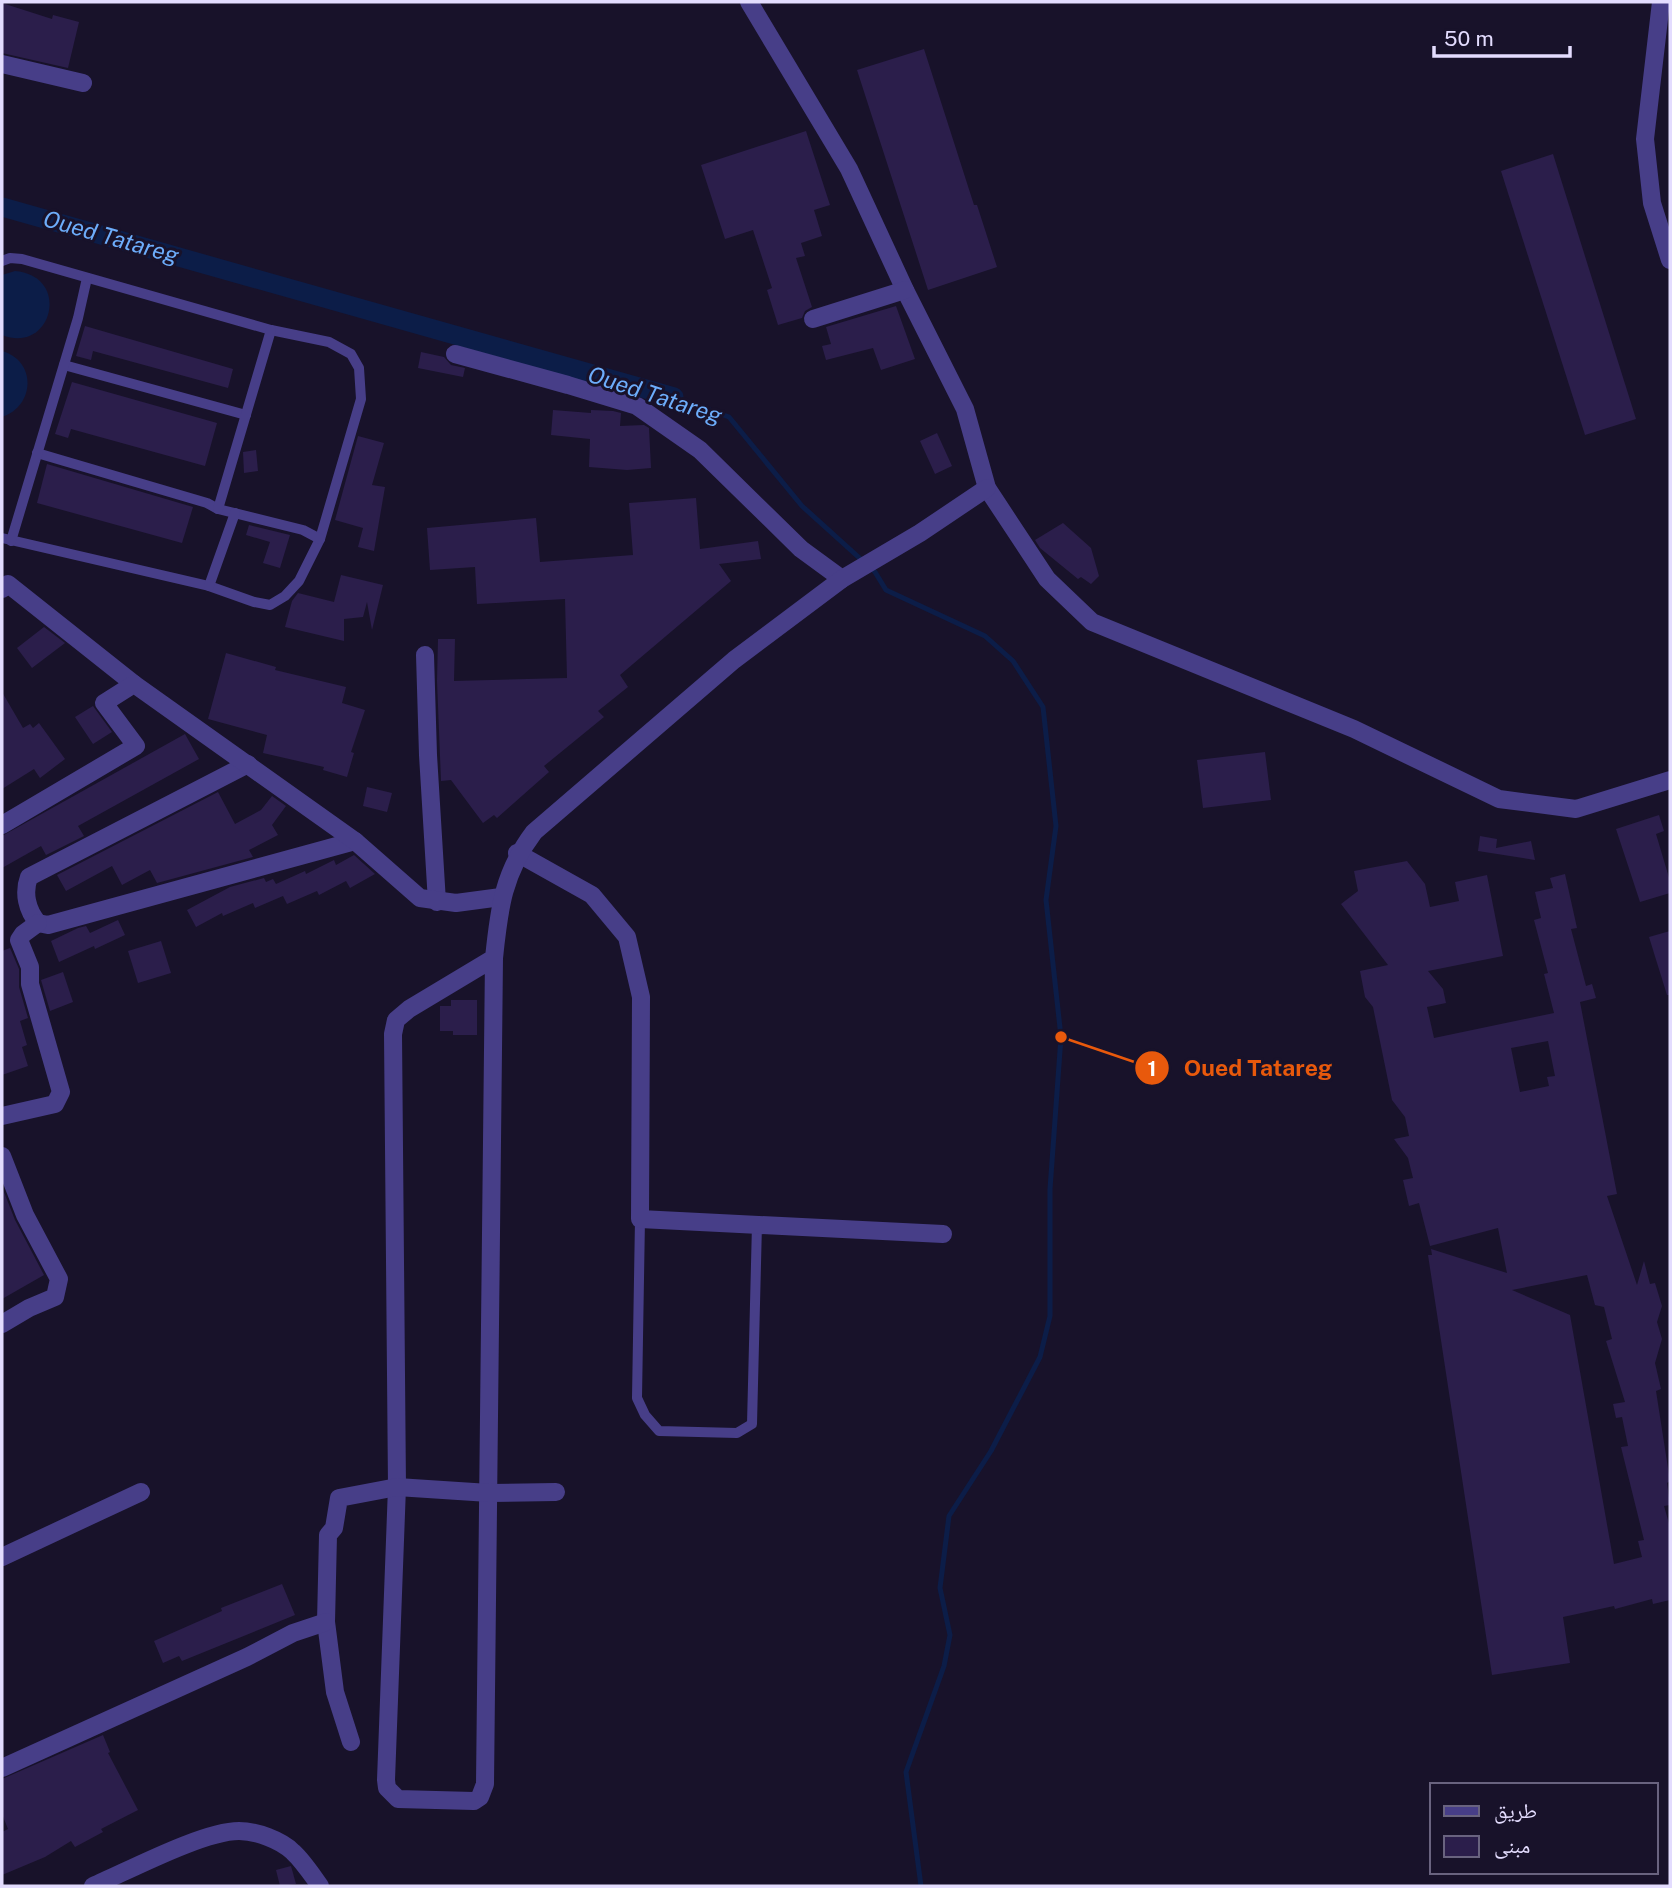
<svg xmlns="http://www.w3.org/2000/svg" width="1672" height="1888" font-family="'Public Sans','Noto Naskh Arabic',sans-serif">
<rect width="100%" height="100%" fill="#18122a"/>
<g fill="#0c1d48">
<path d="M15,271C72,276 52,355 2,335V275Z"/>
<path d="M2,351C37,361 35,406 2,417Z"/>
</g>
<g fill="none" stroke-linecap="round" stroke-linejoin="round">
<path stroke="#0c1d48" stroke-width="5" d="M674,397L729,417L802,506L875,572L886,590L985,636L1013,661L1043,707L1056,826L1046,900L1061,1037L1050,1189V1316L1040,1357L991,1451L949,1516L940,1588L950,1635L944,1666L906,1772L921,1886"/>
<path stroke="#0c1d48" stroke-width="19" d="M2,207L674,397"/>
</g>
<g fill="#2b1e4b" fill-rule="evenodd">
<path d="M2,3L52,19L53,15L79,22L68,68L2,53Z"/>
<path d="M924,49L974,205H977L997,267L928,290L857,70Z"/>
<path d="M806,131L830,205L814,210L822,236L801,243L805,256L796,258L812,307L805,311L802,318L778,325L767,290L772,288L753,230L725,239L701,165Z"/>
<path d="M1553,154L1636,419L1585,435L1501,171Z"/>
<path d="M896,306L915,359L881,370L873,348L826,360L822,346L831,344L826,327Z"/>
<path d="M85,326L233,369L228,388L93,351L91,360L76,356Z"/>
<path d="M421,352L444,357L451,365L465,368L463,377L418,368Z"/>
<path d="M72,382L217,423L205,466L71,429L68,438L55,434Z"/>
<path d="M553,410L591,413V410L613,411L621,413L620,426L644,425L649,428L651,468L627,470L589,467L590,439L551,435Z"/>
<path d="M937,433L952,466L935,474L920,441Z"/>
<path d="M358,436L384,443L372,485L385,487L374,551L358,547L363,528L335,520Z"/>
<path d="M256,450L258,471L244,473L243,452Z"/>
<path d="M47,464L193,507L182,543L37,503Z"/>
<path d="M696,498L700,549L758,541L761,559L719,564L731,581L620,675L628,687L598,711L604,717L544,766L549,772L497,818L494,815L483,823L451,780L441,781L437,681L438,639H455L454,681L567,678L565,599L477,604L475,567L430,570L427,528L536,518L540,562L633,555L629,503Z"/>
<path d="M1063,523L1091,548L1099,576L1091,584L1081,577L1078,579L1040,548L1035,540Z"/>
<path d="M249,525L290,535L280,568L263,563L270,542L246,535Z"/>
<path d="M341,575L383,585L372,630L367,602L363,617L344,619V641L285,627L292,601L298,593L334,602Z"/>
<path d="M44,627L65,643L32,668L17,648Z"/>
<path d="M226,653L276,667L275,670L346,687L342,703L365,710L351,752L354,753L347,777L323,770L324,767L263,753L267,735L208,719Z"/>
<path d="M2,692L23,728L30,724L33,728L39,723L65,759L40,778L34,769L2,789Z"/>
<path d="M93,706L112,732L93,744L75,717Z"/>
<path d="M185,734L199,759L78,826L84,836L46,855L41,846L2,868V836Z"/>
<path d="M1265,752L1271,800L1203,808L1197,760Z"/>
<path d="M367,787L392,793L387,812L363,806Z"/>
<path d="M218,792L235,824L261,810L272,796L286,806L272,825L278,835L249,850L253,857L157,883L150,870L122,885L112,866L66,891L57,875Z"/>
<path d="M1659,815L1664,831L1656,834L1670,881V893L1640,902L1616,829Z"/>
<path d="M1480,836L1497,839L1496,848L1531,841L1535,860L1478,851Z"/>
<path d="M354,855L375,874L350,888L346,881L319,895L317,891L287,904L283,896L255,908L253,903L223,916L222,913L196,927L187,910L230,887L264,878L266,882L273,879L276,884L305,871L306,874L334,860L336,865Z"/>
<path d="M1407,861L1425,884L1430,907L1459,901L1455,882L1487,875L1503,956L1428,971L1443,989L1446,1003L1427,1007L1434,1038L1554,1013L1544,974L1548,973L1534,920L1541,918L1535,892L1553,888L1550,878L1565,874L1577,928L1571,929L1586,986L1592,984L1596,998L1580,1002L1617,1194L1607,1196L1637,1285L1644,1261L1650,1284L1655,1283L1662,1306L1657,1322L1662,1339L1655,1363L1661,1389L1656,1391L1670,1481L1667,1483L1670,1505L1664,1506L1670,1527V1600L1653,1604L1652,1599L1615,1609L1614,1606L1563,1617L1570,1663L1492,1675L1428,1255H1432L1431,1249L1507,1273L1498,1228L1430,1246L1419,1203L1409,1206L1403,1180L1413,1178L1408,1158L1394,1139L1409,1136L1405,1117L1392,1100L1373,1007L1365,997L1360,971L1388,965L1341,904L1358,891L1354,871ZM1548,1041L1555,1076L1547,1077L1549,1086L1520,1092L1511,1048ZM1587,1275L1595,1305L1604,1307L1612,1339L1606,1341L1625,1402L1613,1404L1616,1418L1622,1417L1628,1446L1621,1447L1644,1540L1638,1541L1642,1557L1614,1564L1570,1315L1512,1290Z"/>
<path d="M118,920L125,935L95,949L94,946L59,962L51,941L78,928L86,926L90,933Z"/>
<path d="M1670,931V995H1667L1649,937Z"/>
<path d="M161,941L171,973L138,983L128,951Z"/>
<path d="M10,948L19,969V987L28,1018L20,1021L27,1045L22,1047L28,1066L2,1075V951Z"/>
<path d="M63,972L73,1002L50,1011L41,980Z"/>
<path d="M451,1000H477V1035H453V1031H440V1006H451Z"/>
<path d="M2,1187L15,1220L44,1275L2,1299Z"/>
<path d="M282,1584L295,1615L182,1661L179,1656L163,1663L154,1641L222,1611L221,1608Z"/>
<path d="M103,1735L110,1752L108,1753L138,1810L101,1829L103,1832L75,1847L71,1841L45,1857L2,1875V1832L8,1829L2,1814V1779Z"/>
<path d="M291,1866L296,1884L280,1886L276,1870Z"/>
</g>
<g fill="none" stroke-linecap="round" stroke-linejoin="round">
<g stroke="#473e88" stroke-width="10">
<path d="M2,261L10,258L22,259L271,330L329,342L351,354L359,368L361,399L320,539L299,581L285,596L270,605L254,602L209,586L2,538"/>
<path d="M64,365L246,415"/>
<path d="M37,453L207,503L218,509L303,530L320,539"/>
<path d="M218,509L271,330"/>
<path d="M11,541L78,318L87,278"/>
<path d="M209,586L235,513"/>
<path d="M640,1219L637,1398L645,1415L659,1431L737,1433L752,1424L757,1224"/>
</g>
<g stroke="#473e88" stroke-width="18">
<path d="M749,2L849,169L905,290L965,409L987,488L1047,579L1092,622L1354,729L1499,799L1576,809L1670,780"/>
<path d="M1661,2L1645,139L1652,203L1670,260"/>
<path d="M2,64L83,83"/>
<path d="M813,319L905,290"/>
<path d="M455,354L568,385L637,406L700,450L801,549L842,579"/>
<path d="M2,589L8,584L134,684"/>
<path d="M425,655L428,755L437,902"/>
<path d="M248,764L29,877C23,893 27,910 38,923L48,925L355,841"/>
<path d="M2,825L136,746L104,703L134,684L355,841L420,898L456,903L501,897"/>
<path d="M517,853L592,895L627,937L641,997L640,1219L943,1234"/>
<path d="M494,958L409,1009L396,1020L393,1034L397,1487L386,1780L387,1788L398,1799L474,1801L480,1797L485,1784L494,958C499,909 503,873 534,832L734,660L842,579L920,533L987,488"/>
<path d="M2,1116L55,1104L61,1092L30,984V967L19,940L23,934L38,923"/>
<path d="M2,1156L25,1215L59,1279L55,1297L29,1308L2,1324"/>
<path d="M2,1557L141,1492"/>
<path d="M351,1742L335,1692L326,1622L328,1535L334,1528L339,1498L397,1487L489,1493L556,1492"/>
<path d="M2,1768L247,1657L293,1633L326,1622"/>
<path d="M93,1886C128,1871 203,1831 239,1831C256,1831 281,1840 293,1852C303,1861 312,1875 320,1886"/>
</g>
</g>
<g text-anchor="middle" stroke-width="6" stroke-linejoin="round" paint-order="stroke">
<g font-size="23" font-style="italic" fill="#6dadfb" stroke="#18122a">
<text transform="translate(111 237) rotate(16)" y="8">Oued Tatareg</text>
<text transform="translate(655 395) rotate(18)" y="8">Oued Tatareg</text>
</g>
</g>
<path fill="none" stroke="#e8590c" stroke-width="2.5" d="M1061 1037L1152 1068"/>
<g fill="#e8590c" stroke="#18122a" stroke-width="2.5">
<circle cx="1061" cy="1037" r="7"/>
<circle cx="1152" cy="1068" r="18"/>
</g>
<g font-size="21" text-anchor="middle" font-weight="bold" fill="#fff">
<text x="1152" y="1076">1</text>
</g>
<g font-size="23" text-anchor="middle" font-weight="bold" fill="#e8590c" stroke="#18122a" stroke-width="6" stroke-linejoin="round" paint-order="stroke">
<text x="1258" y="1076">Oued Tatareg</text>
</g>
<rect width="1672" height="1888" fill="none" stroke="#e3dcfe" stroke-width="7"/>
<rect x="1430" y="1783" width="228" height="91" fill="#18122a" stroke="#69637f" stroke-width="2"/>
<rect x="1444" y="1806" width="35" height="10" fill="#473e88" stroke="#69637f" stroke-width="2"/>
<text x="1494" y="1818" font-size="21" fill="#e3dcfe">طريق</text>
<rect x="1444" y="1836" width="35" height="21" fill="#2b1e4b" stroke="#69637f" stroke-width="2"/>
<text x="1494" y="1853" font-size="21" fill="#e3dcfe">مبنى</text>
<path d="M1434 46v10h136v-10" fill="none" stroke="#e3dcfe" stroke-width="3.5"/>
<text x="1444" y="46" font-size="21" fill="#e3dcfe" stroke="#18122a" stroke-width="5" paint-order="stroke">50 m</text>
</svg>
